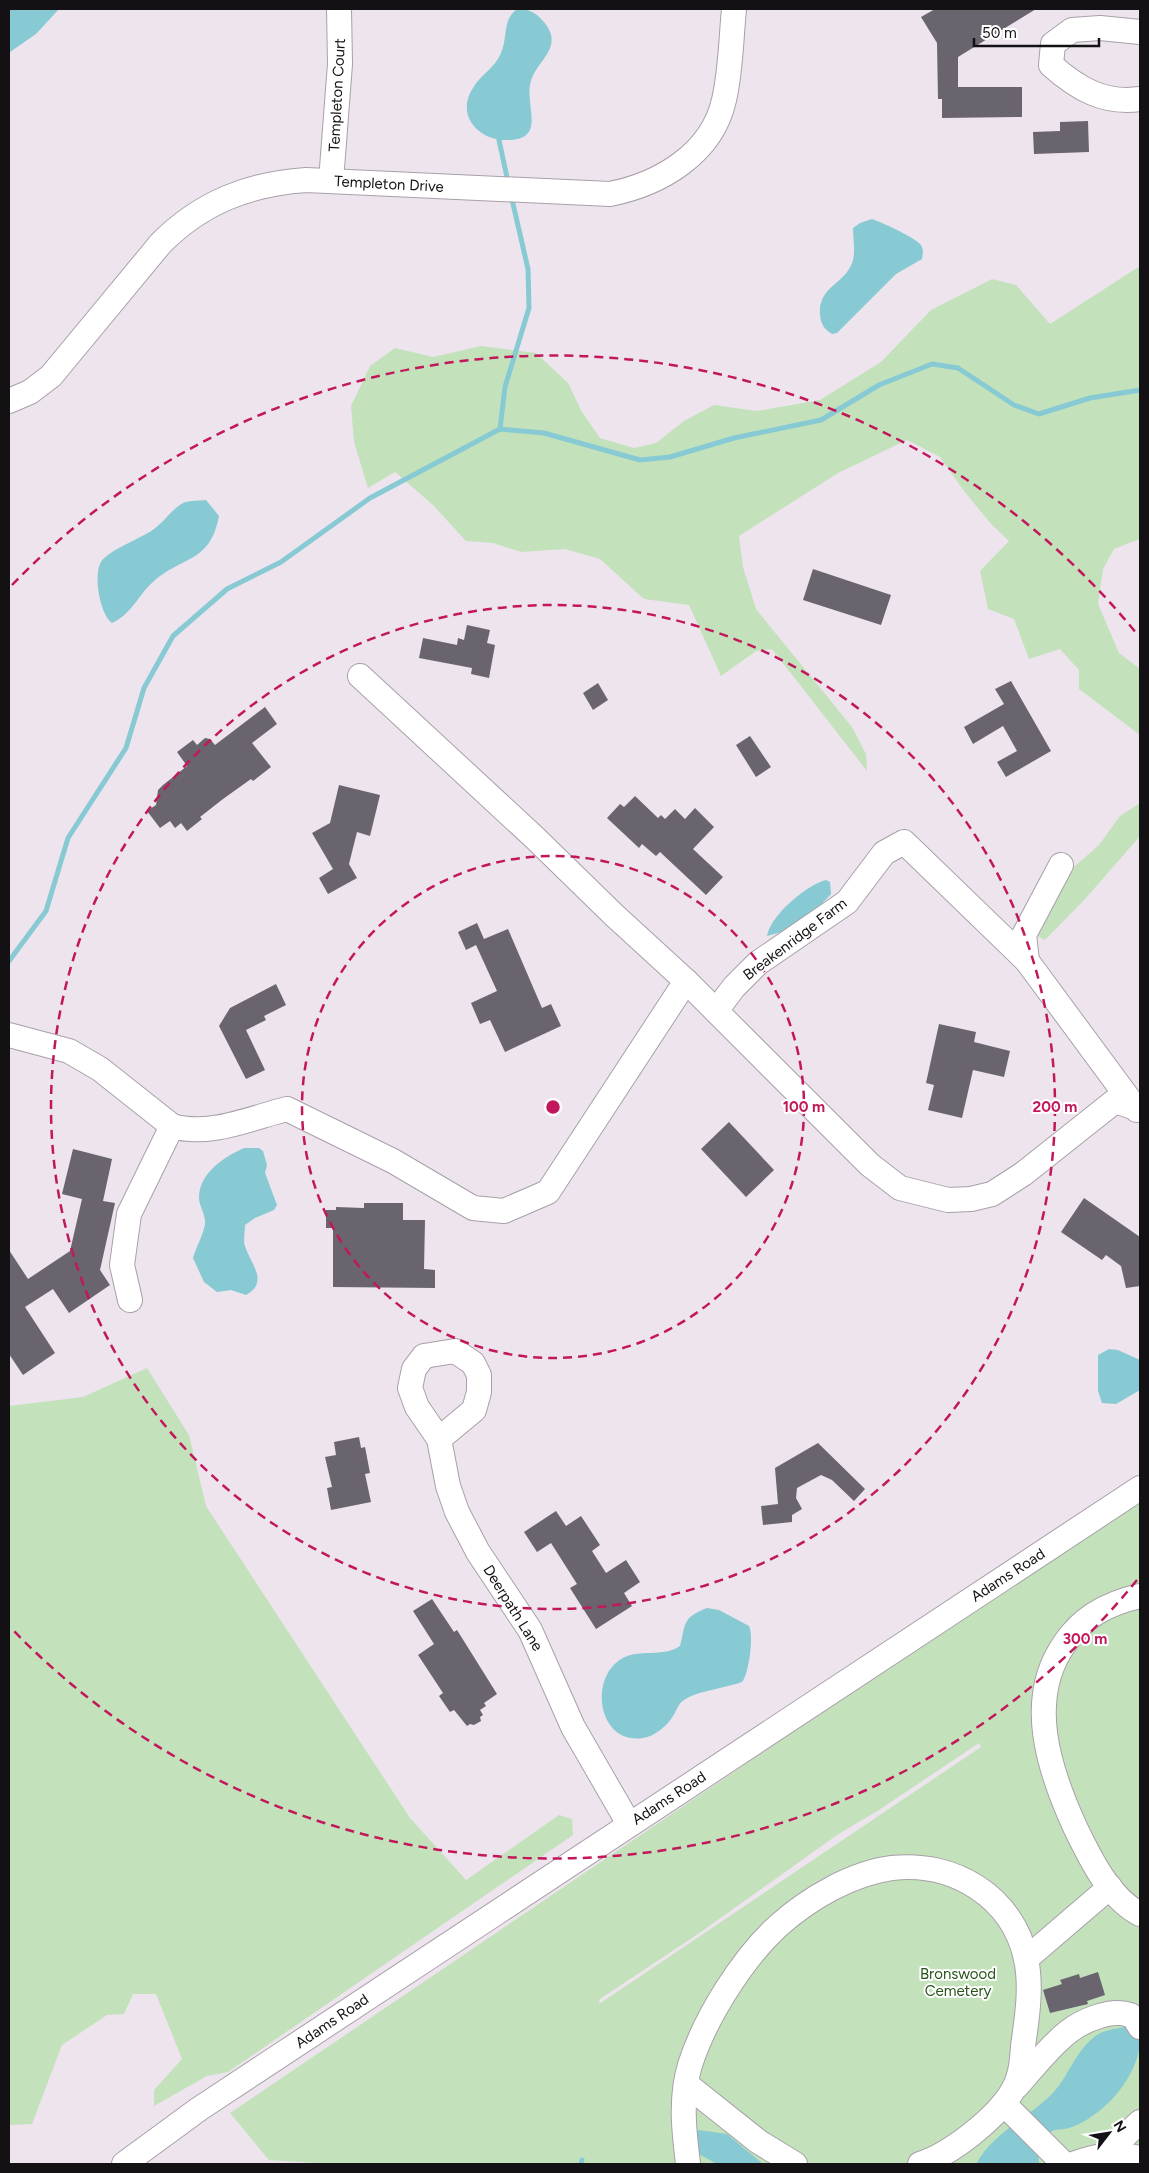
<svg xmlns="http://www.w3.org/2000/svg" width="1149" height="2173" font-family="Figtree,sans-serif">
<rect width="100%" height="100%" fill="#ede4ee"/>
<g fill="#c3e2bb" fill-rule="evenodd">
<path d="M1140,266V539L1114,549L1103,569L1098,604L1119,653L1140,669V735L1079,689V670L1060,649L1029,659L1014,619L988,609L980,571L1009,541L992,525L964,491L940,457L907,440L838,473L739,536L743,567L756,609L852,727L866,754L867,771L772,649L756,651L721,676L689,605L644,599L600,559L565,549L521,552L493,543L466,541L433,505L395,472L368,488L354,442L351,406L370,366L395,348L433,357L481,346L536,353L568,383L582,412L600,438L634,448L656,443L684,421L714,405L757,411L820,400L881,362L931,310L992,279L1016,285L1050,324Z"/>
<path d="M1140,803V836L1086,898L1045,940L1034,934L1066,874L1099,845L1120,816Z"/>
<path d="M147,1368L189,1435L206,1506L410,1818L466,1880L559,1815L572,1819L573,1835L228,2072L207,2076L154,2106V2090L182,2059L156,1994H133L124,2014L107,2015L62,2045L32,2124L9,2125V1406L83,1397Z"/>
<path d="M1140,1497V2164H333L269,2160L230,2113ZM979,1743L981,1747L599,2004L600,1999L701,1932L837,1835L879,1810Z"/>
</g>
<g fill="#87cad3">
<path d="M9,9H59L36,34L10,52Z"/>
<path d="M517,9C529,9 535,12 543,21C567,48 534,61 530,85C526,108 546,140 507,140C479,141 455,115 473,88C481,74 495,68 501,53C508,37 502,20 517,9Z"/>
<path d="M872,219C883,223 912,236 920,244C924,248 923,254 922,259L896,274L837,333L832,334C824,329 821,324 820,315C818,286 844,285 852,263C856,253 853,238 853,228L860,223Z"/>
<path d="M206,500L219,516C210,564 181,556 153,582C138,595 132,614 112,623C100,615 93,575 101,562C110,549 140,539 154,529C164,522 172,509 183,503C190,500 199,501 206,500Z"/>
<path d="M826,880L830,882L831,894L814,912L789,930L767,936C770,916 806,885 826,880Z"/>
<path d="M244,1148H259L263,1151L267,1165L265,1173L277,1205L274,1210L255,1218L245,1225C245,1231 243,1240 245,1246C250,1263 270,1282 246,1295L231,1290L217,1292L204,1282L193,1258C196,1247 203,1236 205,1224C206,1215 199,1206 199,1198C199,1173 224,1157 244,1148Z"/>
<path d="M1109,1349L1118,1350L1140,1360V1390L1116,1404L1102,1403L1098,1391V1355Z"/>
<path d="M707,1608L719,1610L749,1626C754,1635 749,1674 742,1682C726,1688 696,1691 684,1700C678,1704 677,1710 673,1716C667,1726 655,1736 643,1738C599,1745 588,1680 621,1659C639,1648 663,1658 680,1646C686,1623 682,1618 707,1608Z"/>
<path d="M1140,2022C1140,2029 1141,2037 1140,2045C1135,2079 1107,2111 1077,2125C1055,2135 1057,2121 1038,2145L1039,2164H976C993,2133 1026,2119 1051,2095C1069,2077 1075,2050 1097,2035C1109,2027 1127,2029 1140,2022Z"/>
<path d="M699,2130L727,2134L763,2164H717L695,2152L693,2134Z"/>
</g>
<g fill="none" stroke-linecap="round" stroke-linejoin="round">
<g stroke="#87cad3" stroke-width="5">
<path d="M499,140L508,182"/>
<path d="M500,429L505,387L529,308L528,269L511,195"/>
<path d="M9,961L46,911L68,838L126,748L144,688L173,636L227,589L281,562L370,498L500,429L544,433L640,460L670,457L734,438L821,420L879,385L932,364L958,368L1014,405L1039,414L1090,398L1140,390"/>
<path d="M581,2164L582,2160"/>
</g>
</g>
<g fill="#69646d">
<path d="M935,9H1036L958,57V87H1022V117L942,118V99H938L937,43L921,17Z"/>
<path d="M1088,121L1089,152L1034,154L1033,132L1060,131V122Z"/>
<path d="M813,569L891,595L881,625L803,600Z"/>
<path d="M467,625L490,630L487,643L495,645L489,678L471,674L472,668L419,658L423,638L457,645L458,638L464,640Z"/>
<path d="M1011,681L1051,751L1006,777L997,762L1017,751L1003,726L973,744L964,727L1004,704L995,689Z"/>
<path d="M598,683L608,700L593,710L583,693Z"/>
<path d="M265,707L277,724L252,743L271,767L253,781L251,779L223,799L200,817L202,819L187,831L181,823L175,828L170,821L160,828L147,811L156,805L158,790L163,785L187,766L177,752L193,740L197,745L205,738L210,739L215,745Z"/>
<path d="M750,736L771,767L756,777L736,745Z"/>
<path d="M339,785L380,795L370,836L357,832L349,864L357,878L328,894L319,878L333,869L312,833L330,823Z"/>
<path d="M635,796L658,818L661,815L665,819L675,809L685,819L695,808L714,827L693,849L723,877L706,895L660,852L656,856L642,844L639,848L607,818L620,804L624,807Z"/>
<path d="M477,923L484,939L508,929L542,1008L551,1004L561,1026L505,1052L490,1020L480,1024L471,1003L497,991L476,945L466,950L458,932Z"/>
<path d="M276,984L286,1005L264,1016L266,1020L246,1030L265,1070L246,1079L219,1026L230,1008Z"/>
<path d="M939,1024L976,1032L974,1042L1010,1051L1004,1077L973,1070L962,1118L928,1110L934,1085L926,1083Z"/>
<path d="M729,1122L774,1170L746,1197L701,1149Z"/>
<path d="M73,1149L112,1159L103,1201L115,1203L100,1270L110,1285L69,1313L53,1289L25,1307L55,1353L23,1375L9,1354V1250L28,1279L70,1251L82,1199L62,1194Z"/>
<path d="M1084,1198L1140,1237V1286L1126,1288L1121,1266L1106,1255L1102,1260L1061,1232Z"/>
<path d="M364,1203H403V1220H425L424,1269L435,1270V1288L333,1287V1228H326V1210H336V1207L364,1208Z"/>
<path d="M359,1437L361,1448L365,1447L370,1473L365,1474L371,1502L331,1510L327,1488L332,1487L325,1457L336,1455L334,1442Z"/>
<path d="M818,1443L865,1489L854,1501L832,1480L821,1475L797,1488L796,1498L802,1509L792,1515V1522L763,1525L761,1506L778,1504L775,1468Z"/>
<path d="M556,1511L566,1526L581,1516L600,1545L592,1551L606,1573L626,1560L640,1582L624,1593L632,1606L596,1629L570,1588L577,1584L551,1543L537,1552L524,1532Z"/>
<path d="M432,1599L454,1632L457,1630L497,1694L484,1703L486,1706L480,1710L483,1715L480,1717L481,1721L474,1725L470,1724L467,1726L454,1710L450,1712L439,1696L443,1693L418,1655L434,1644L413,1611Z"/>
<path d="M1098,1972L1105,1995L1087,2001L1088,2004L1050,2013L1043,1990L1062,1984L1060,1980L1079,1974L1080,1978Z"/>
</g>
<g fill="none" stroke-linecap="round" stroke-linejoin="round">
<defs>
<g id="minor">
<path d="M1140,32L1100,28L1072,30L1053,44L1051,65C1078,89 1104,104 1140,99"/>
<path d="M331,181L340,64L339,9"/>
<path d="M9,401L30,392L51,376L161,243C202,202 249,184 306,180L610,194C660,184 712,154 724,100C731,70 731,39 734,9"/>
<path d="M360,676L534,837L614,915L686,981L870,1165L900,1188L948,1200L971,1199L992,1194L1023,1174L1115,1101L1136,1108"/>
<path d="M1061,865L1024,935L1027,961L1137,1110"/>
<path d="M716,1011L734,987L758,963L847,902L884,853L904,842L1027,961"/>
<path d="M9,1035L69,1051L100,1069L172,1126C209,1137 251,1118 287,1109L393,1161L473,1208L504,1211L548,1192L686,981"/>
<path d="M130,1300L122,1265L129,1214L172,1126"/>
<path d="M439,1439L474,1410L479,1392V1375L473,1363L455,1351L424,1356L414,1369L410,1388L417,1407L439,1439L448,1486L457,1512L478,1552L530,1630L573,1727L629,1824"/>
<path d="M1140,1596C1109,1603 1083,1616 1065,1643C1025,1699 1049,1770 1075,1827C1090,1858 1109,1898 1140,1914"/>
<path d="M1026,1959L1110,1887"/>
<path d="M686,2084L759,2142L795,2164"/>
<path d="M1017,2086C1033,2068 1049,2047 1068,2032C1082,2021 1111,2008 1130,2015C1135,2017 1137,2023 1140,2027"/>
<path d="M1004,2104L1064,2164"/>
<path d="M1105,2154L1140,2122"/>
<path d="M124,2164L199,2109L1140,1488"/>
<path d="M688,2164C684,2131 680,2098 690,2065C705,2018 742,1959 778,1926C808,1899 852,1873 892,1868C954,1861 1013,1897 1026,1959C1032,1987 1027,2018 1023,2046C1022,2061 1021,2076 1013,2090C998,2117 950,2155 920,2164"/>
<path d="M1073,2164C1097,2155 1115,2152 1140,2158"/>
</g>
</defs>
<use href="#minor" stroke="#a8a0a9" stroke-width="26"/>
<use href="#minor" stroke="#fff" stroke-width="24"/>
</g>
<g fill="none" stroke="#c2185b" stroke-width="2.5" stroke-dasharray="9 6">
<circle cx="553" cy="1107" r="251"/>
<circle cx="553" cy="1107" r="502"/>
<path d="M1137 1580A752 752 0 0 1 12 1629M12 585A752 752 0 0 1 1137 634"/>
</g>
<g text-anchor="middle" stroke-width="4" stroke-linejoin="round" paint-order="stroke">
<g font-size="15" fill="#141114" stroke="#fff">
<text transform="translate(337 95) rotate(-87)" y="5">Templeton Court</text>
<text transform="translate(389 184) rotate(3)" y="5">Templeton Drive</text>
<text transform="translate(795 939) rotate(-37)" y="5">Breakenridge Farm</text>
<text transform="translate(1008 1575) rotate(-33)" y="5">Adams Road</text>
<text transform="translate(513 1608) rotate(58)" y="5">Deerpath Lane</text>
<text transform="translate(669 1798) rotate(-33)" y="5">Adams Road</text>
<text transform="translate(332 2021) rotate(-34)" y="5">Adams Road</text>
</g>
<g font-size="15" fill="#27531a" stroke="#fff">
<text x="958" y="1979">Bronswood<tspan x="958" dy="17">Cemetery</tspan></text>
</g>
</g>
<circle cx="553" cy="1107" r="8" fill="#c2185b" stroke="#fff" stroke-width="2.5"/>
<g font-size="15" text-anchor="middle" font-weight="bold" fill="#c2185b" stroke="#fff" stroke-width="4" stroke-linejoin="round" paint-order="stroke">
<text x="804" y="1112">100 m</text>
<text x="1055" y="1112">200 m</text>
<text x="1085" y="1644">300 m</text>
</g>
<rect width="1149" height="2173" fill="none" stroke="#141114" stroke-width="20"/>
<g transform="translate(1109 2133) rotate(59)" stroke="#ffffff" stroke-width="4" paint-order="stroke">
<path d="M0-4L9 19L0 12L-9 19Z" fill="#141114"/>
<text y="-8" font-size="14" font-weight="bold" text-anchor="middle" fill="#141114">N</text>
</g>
<path d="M974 38v8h125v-8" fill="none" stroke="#141114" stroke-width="2.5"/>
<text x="982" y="38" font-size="15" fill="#141114" stroke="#ffffff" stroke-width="4" paint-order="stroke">50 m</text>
</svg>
